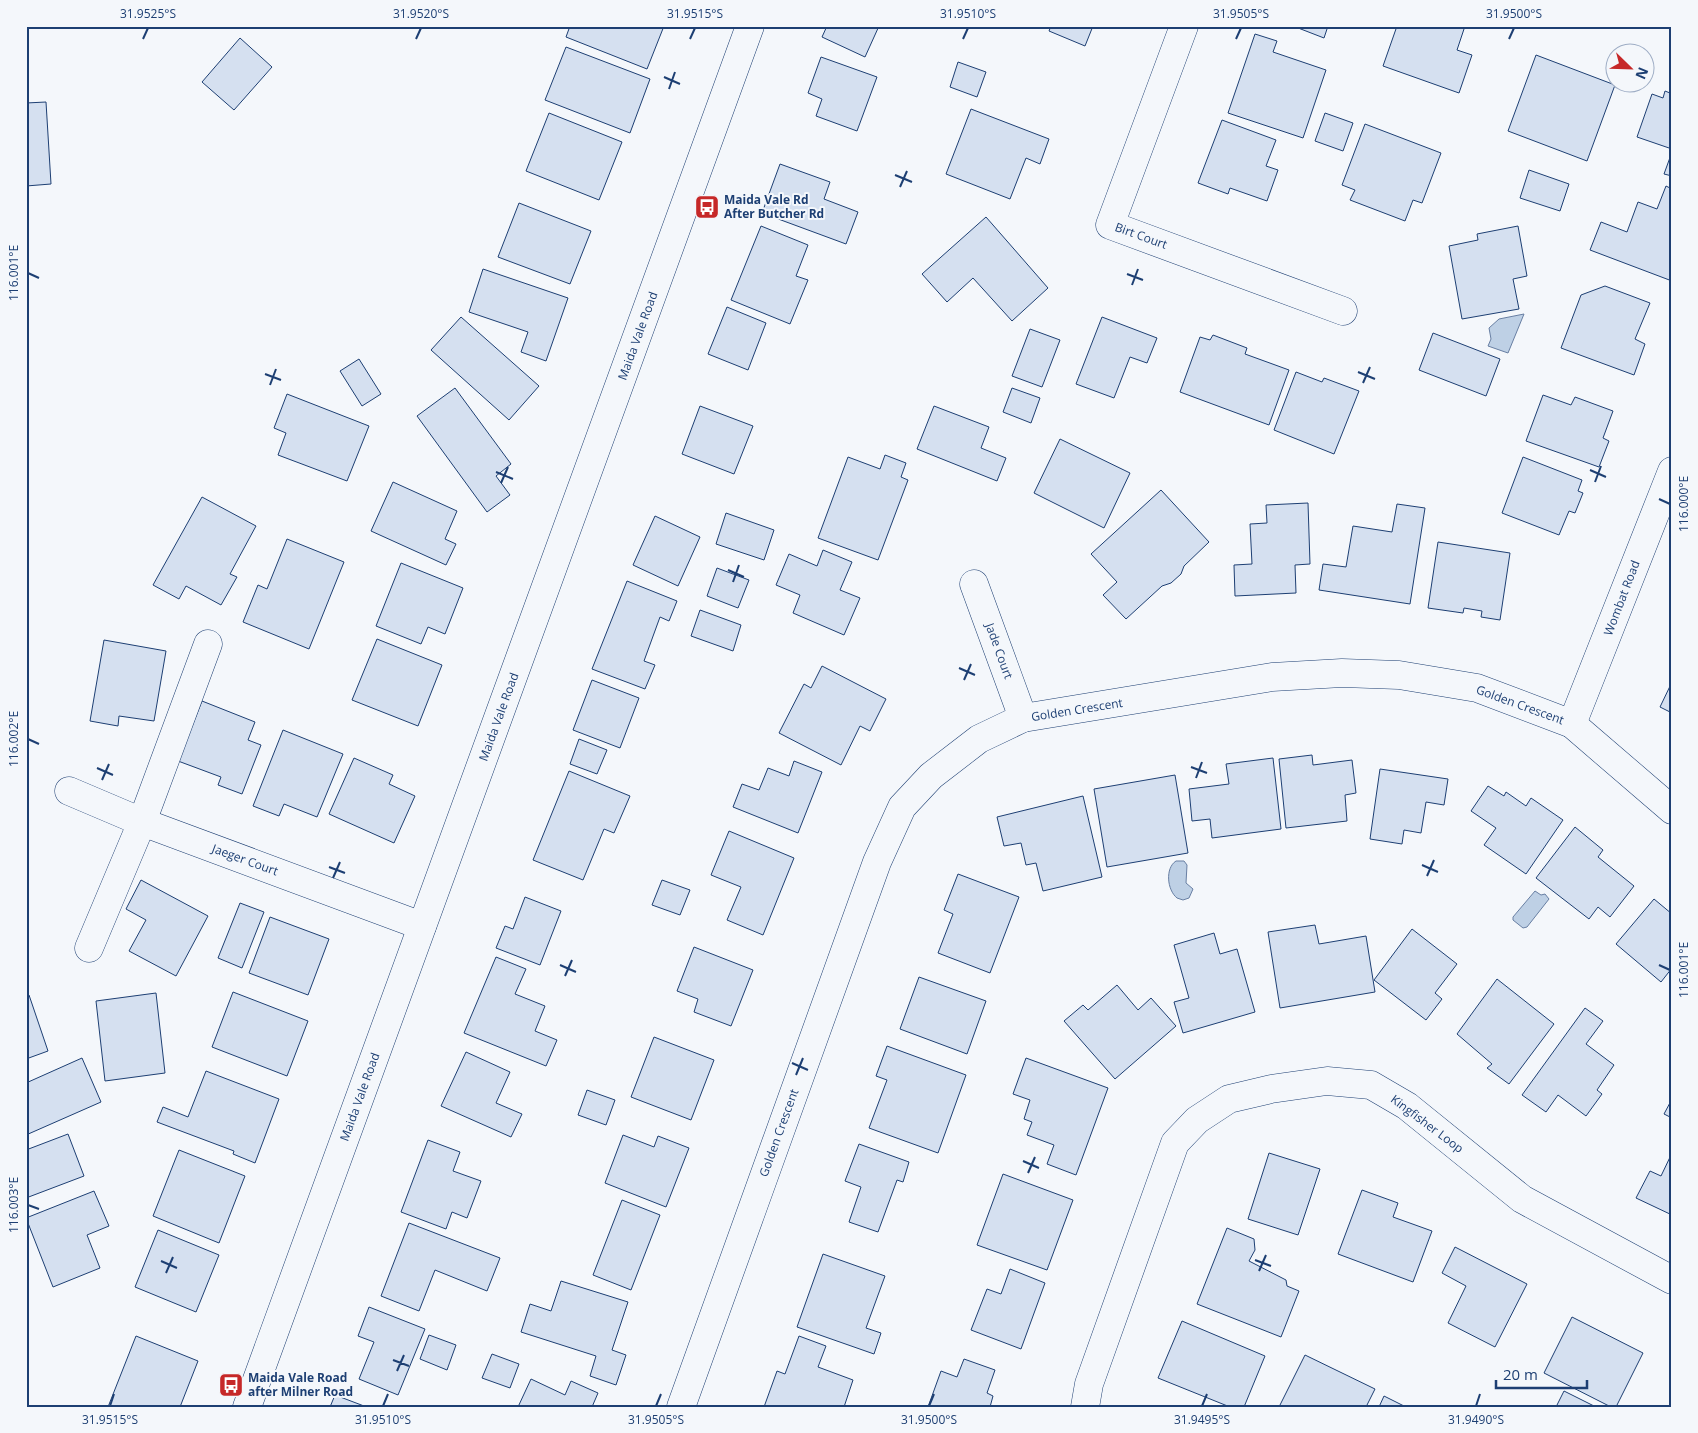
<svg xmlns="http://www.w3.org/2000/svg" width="1698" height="1433" font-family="'Open Sans',sans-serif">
<rect width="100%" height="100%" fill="#f4f7fb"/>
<g fill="#bed0e5" stroke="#687fa3">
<path d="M1524,314L1508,353L1488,346L1491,339L1489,328L1499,319Z"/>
<path d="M1176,861H1184L1187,865L1186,883L1193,889L1189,898L1183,900L1177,898C1167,890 1165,868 1176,861Z"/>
<path d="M1535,891L1541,895L1545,894L1549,899L1527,927L1523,928L1513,920V917Z"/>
</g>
<g fill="#d5e0f0" stroke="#1d3f73">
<path d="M570,26H664L647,69L566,37Z"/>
<path d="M827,26H879L865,57L822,37Z"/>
<path d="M1051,26H1093L1085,46L1049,31Z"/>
<path d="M1293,26H1328L1324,38Z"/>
<path d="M1397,26H1465L1457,50L1472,55L1459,93L1383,66Z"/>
<path d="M1255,34L1277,41L1273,52L1326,70L1303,138L1228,113Z"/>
<path d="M240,38L272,67L234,110L202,82Z"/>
<path d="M566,47L650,79L630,133L545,100Z"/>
<path d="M1536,55L1615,85L1587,161L1508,131Z"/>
<path d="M821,57L877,77L857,131L816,116L822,99L808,93Z"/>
<path d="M958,62L986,72L977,97L950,87Z"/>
<path d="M1672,89V149L1637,137L1652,94L1663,98L1665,91L1670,93Z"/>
<path d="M46,102L51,184L26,186V103Z"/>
<path d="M971,109L1049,139L1040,164L1026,158L1010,199L946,174Z"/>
<path d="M549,113L622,142L599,200L526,171Z"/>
<path d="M1325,113L1353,123L1343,151L1315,141Z"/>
<path d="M1222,120L1276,140L1266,166L1278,170L1267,201L1230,188L1228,194L1198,183Z"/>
<path d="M1365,124L1441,153L1422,203L1413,200L1405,221L1350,200L1355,190L1342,185Z"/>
<path d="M1672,152V176L1664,174Z"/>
<path d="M780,164L830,182L824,199L858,212L846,244L762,213Z"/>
<path d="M1529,170L1569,184L1560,211L1520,198Z"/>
<path d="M1666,186L1672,189V281L1590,250L1601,222L1627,232L1638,202L1657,209Z"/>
<path d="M519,203L591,231L570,284L498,257Z"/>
<path d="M986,217L1048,288L1012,321L973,278L947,302L922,274Z"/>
<path d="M761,226L808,245L796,276L808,280L790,324L731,300Z"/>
<path d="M1518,226L1527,276L1513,279L1519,309L1462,319L1449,246L1478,240L1477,234Z"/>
<path d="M483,269L568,298L546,361L521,352L528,332L469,312Z"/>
<path d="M1605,286L1650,303L1635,339L1645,344L1634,375L1561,348L1581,295Z"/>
<path d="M727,307L766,323L748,370L708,354Z"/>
<path d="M461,317L539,386L509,420L431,350Z"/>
<path d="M1102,317L1157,338L1147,363L1130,357L1114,398L1076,384Z"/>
<path d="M1030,329L1060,340L1042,387L1012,376Z"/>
<path d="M1433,333L1500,359L1486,396L1419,370Z"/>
<path d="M1213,335L1247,348L1245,354L1289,370L1269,425L1180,392L1200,337L1210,340Z"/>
<path d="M359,359L381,394L362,406L340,371Z"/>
<path d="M1296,372L1322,382L1324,378L1359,391L1334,454L1274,430Z"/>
<path d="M455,388L511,464L496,476L510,495L487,512L417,416Z"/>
<path d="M1012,388L1040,398L1031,423L1003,412Z"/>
<path d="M287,394L369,426L347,481L278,455L286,433L274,428Z"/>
<path d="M1543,395L1571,405L1575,397L1613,411L1603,438L1609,441L1599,467L1526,441Z"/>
<path d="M700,406L753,426L734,474L682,454Z"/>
<path d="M934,406L989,427L981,448L1006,458L997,481L917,449Z"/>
<path d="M1060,439L1130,473L1104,528L1034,493Z"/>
<path d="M885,455L906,463L901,477L908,480L878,560L818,538L848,457L880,469Z"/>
<path d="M1523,457L1582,480L1578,491L1583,493L1575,513L1569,511L1559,535L1502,513Z"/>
<path d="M393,482L457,511L445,539L456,544L446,565L371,531Z"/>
<path d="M1161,490L1209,542L1184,566L1181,574L1171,583L1162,586L1126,619L1103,595L1117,582L1091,554Z"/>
<path d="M202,497L256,526L230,574L237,577L221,605L186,586L179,599L153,585Z"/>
<path d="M1308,503L1310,564L1295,565L1296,593L1235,596L1234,565L1252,564L1250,524L1267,523L1266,505Z"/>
<path d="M1397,504L1425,508L1410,604L1319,590L1323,564L1346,567L1353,526L1392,532Z"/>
<path d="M726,513L774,530L764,560L716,544Z"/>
<path d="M655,516L700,537L678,586L633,565Z"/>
<path d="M287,539L344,562L309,649L243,622L258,585L267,589Z"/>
<path d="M1438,542L1510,553L1500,620L1481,617L1482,611L1464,608L1463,613L1428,608Z"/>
<path d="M823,550L852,562L840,590L860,598L844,635L793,613L800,595L776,585L789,554L817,566Z"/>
<path d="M401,563L463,588L445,634L428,627L421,644L376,626Z"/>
<path d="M717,568L749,580L738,608L707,596Z"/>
<path d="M627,581L677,601L669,621L660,617L644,661L655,665L645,689L592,669Z"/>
<path d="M700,610L741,625L733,651L691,636Z"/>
<path d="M377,639L442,665L418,726L352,700Z"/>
<path d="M104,640L166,651L154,721L119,716L118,726L90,721Z"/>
<path d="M822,666L886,699L870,731L860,726L841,765L779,733L804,684L811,688Z"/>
<path d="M592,680L639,698L620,748L573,730Z"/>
<path d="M1672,682V713L1660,707Z"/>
<path d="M202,701L255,722L248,740L261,745L242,794L218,785L221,777L178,761Z"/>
<path d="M283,730L343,754L317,817L284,804L279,816L253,806Z"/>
<path d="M579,739L607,750L597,774L570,764Z"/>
<path d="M1312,755L1313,765L1352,760L1356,793L1345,795L1347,821L1286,828L1279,759Z"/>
<path d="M354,758L393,775L389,784L415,796L394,843L329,814Z"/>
<path d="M1273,758L1281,829L1212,838L1210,819L1192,821L1189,789L1229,784L1226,764Z"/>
<path d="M794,761L822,772L798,833L733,807L742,784L759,790L768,768L789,776Z"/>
<path d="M1380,769L1448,779L1444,805L1426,802L1421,833L1404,830L1402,844L1370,839Z"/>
<path d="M569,771L630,796L614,833L604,829L583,880L533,860Z"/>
<path d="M1175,775L1188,853L1107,867L1094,789Z"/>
<path d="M1488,786L1504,796L1506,792L1526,806L1531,798L1563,820L1526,874L1484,845L1496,828L1471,811Z"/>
<path d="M1083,796L1102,877L1043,891L1036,863L1026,865L1021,843L1004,846L997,817Z"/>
<path d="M1575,827L1603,850L1598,857L1634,886L1610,917L1598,907L1589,919L1536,878Z"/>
<path d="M729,831L794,858L763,935L727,920L741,887L711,875Z"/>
<path d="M958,874L1019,897L990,973L938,953L953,914L944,910Z"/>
<path d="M141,880L208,916L176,976L129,951L146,920L126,909Z"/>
<path d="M662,880L690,890L680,915L652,905Z"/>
<path d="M525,897L561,911L540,965L496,948L505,926L513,929Z"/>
<path d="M1654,899L1672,914V968L1661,982L1616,944Z"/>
<path d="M240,903L264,912L242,968L218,958Z"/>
<path d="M270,917L329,939L308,995L249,973Z"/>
<path d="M1315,925L1319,944L1366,936L1375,992L1280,1008L1268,932Z"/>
<path d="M1412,929L1457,964L1435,993L1442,999L1426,1020L1374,980Z"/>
<path d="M1214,933L1220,954L1237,949L1255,1012L1183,1033L1174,1002L1189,998L1174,945Z"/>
<path d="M694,947L753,970L731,1026L694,1012L698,999L677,991Z"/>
<path d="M496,957L526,969L515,994L545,1006L535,1031L557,1040L546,1066L464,1033Z"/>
<path d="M919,977L986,1001L967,1054L900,1029Z"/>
<path d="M1497,979L1554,1024L1509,1084L1487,1068L1492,1064L1457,1034Z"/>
<path d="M1117,985L1138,1010L1151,998L1176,1026L1115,1079L1064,1021L1083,1005L1088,1010Z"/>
<path d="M233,992L308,1021L287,1076L212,1047Z"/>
<path d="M156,993L165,1073L105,1081L96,1001Z"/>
<path d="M29,995L48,1051L26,1059V996Z"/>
<path d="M1585,1008L1603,1021L1586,1044L1614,1065L1597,1090L1602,1094L1586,1116L1558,1095L1546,1112L1522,1095Z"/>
<path d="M654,1037L714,1060L691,1120L631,1097Z"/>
<path d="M887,1046L966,1075L938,1153L869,1128L887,1080L876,1076Z"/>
<path d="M466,1052L510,1072L496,1103L522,1114L511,1137L441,1106Z"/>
<path d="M82,1058L101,1102L26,1135V1083Z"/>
<path d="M1026,1058L1108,1088L1076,1175L1047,1164L1054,1145L1027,1135L1032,1122L1024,1119L1030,1100L1013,1094Z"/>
<path d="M206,1071L279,1099L255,1163L233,1154L234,1151L157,1122L163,1107L188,1117Z"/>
<path d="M587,1090L615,1100L606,1125L578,1115Z"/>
<path d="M1672,1099V1118L1664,1114Z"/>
<path d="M68,1134L84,1176L26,1198V1150Z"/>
<path d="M623,1135L654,1147L658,1136L689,1148L666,1207L605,1183Z"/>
<path d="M428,1140L460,1152L453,1171L481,1181L467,1218L452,1212L446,1229L401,1212Z"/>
<path d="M859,1144L909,1162L903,1182L897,1180L878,1232L849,1222L861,1187L845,1181Z"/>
<path d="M179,1150L245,1176L219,1243L153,1216Z"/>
<path d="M1269,1153L1320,1169L1298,1235L1248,1219Z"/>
<path d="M1672,1153V1215L1636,1198L1650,1171L1661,1176Z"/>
<path d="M1003,1174L1073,1200L1047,1270L977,1245Z"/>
<path d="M1362,1190L1398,1203L1393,1217L1432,1231L1413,1282L1338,1254Z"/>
<path d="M94,1191L109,1226L87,1235L100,1268L53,1287L26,1218Z"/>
<path d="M622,1200L660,1215L631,1290L593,1275Z"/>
<path d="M409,1223L500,1258L487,1291L435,1270L419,1311L381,1296Z"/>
<path d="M1227,1228L1254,1239L1255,1250L1249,1261L1286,1280L1287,1286L1299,1291L1281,1337L1197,1304Z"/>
<path d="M158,1230L219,1255L196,1312L135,1287Z"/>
<path d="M1455,1247L1527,1284L1495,1347L1448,1323L1466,1286L1442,1273Z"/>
<path d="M823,1254L885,1276L866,1328L881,1333L874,1354L797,1327Z"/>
<path d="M1010,1269L1045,1283L1021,1349L971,1330L987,1289L1001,1294Z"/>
<path d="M561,1281L628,1302L612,1350L626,1355L616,1385L590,1376L596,1356L521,1332L530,1304L551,1311Z"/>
<path d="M369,1307L425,1329L398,1395L359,1379L374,1342L358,1336Z"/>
<path d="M1572,1317L1643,1353L1616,1407H1611L1544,1373Z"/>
<path d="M1182,1321L1265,1356L1244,1407H1230L1158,1378Z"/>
<path d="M429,1335L456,1345L447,1370L420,1359Z"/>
<path d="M136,1336L198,1361L180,1407H108Z"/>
<path d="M799,1336L826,1346L818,1367L853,1380L844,1407H764L777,1371L785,1374Z"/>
<path d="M492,1354L519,1364L510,1388L482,1378Z"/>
<path d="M1305,1355L1375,1389L1366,1407H1279Z"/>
<path d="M964,1359L995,1370L987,1393L993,1396L990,1407H928L941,1371L957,1377Z"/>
<path d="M531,1379L565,1395L571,1381L598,1393L592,1407H518Z"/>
<path d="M1564,1391L1596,1407H1556Z"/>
<path d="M335,1395L364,1406L330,1407Z"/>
<path d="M1384,1396L1406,1407H1379Z"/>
</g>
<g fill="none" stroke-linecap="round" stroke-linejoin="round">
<defs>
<g id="minor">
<path d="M1184,26L1110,225L1343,311"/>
<path d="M974,584L1023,718"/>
<path d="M1572,724L1672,471"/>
<path d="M69,791L142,822L422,926"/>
<path d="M89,948L142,822L208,644"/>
<path d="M681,1407L877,862L902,807L931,776L979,739L1023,718L1272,677L1342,673L1399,675L1477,688L1572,724L1672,810"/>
<path d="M1085,1407L1089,1384L1175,1143L1197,1120L1229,1099L1271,1089L1327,1081L1371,1085L1407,1106L1522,1199L1672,1280"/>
</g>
<path id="major" d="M247,1407L750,26"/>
</defs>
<use href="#minor" stroke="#1d3f73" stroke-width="29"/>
<use href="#major" stroke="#1d3f73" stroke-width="29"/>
<use href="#minor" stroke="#f4f7fb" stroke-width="28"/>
<use href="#major" stroke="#f4f7fb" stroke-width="28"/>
</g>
<path fill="none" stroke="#1d3f73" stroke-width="2" d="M143,39L148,28M416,39L421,28M690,39L695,28M963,39L968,28M1236,39L1241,28M1509,39L1514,28M664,77L680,84M669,89L675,72M895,175L912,182M900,187L907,171M28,273L39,278M1127,274L1143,280M1132,285L1138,269M1358,372L1375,379M265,374L281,380M1363,383L1370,367M270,385L276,369M1590,470L1606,477M496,472L513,479M1595,482L1601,466M501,483L508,467M1659,499L1670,504M728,570L744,577M733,582L739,565M959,668L975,675M964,680L971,664M28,739L39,744M1191,767L1207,773M97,768L113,775M1196,778L1202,762M102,780L109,764M1422,865L1438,872M329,867L345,873M1427,876L1434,860M333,878L340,862M560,965L576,972M1659,965L1670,970M565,976L572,960M792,1063L808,1070M796,1075L803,1058M1023,1161L1039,1168M1028,1173L1035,1157M28,1205L39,1209M1255,1260L1271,1266M161,1261L177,1268M1259,1271L1266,1255M166,1273L173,1257M393,1360L409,1366M397,1371L404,1355M110,1406L114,1394M383,1406L388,1394M656,1406L661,1394M929,1406L934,1394M1202,1406L1207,1394M1476,1406L1480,1394"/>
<defs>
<symbol id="bus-square" viewBox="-11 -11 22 22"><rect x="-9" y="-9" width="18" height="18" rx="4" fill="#c62828" stroke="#f4f7fb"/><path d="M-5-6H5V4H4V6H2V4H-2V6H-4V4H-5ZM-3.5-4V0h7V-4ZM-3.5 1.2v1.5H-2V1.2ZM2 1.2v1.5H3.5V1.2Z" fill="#fff"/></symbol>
</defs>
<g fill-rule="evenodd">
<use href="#bus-square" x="693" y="193" width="28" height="28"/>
<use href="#bus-square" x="217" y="1371" width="28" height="28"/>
</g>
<g text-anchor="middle" stroke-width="4" stroke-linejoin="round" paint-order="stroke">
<g font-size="12" font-weight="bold" fill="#1d3f73" stroke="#f4f7fb" text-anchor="start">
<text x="724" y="204">Maida Vale Rd<tspan x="724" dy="14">After Butcher Rd</tspan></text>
<text x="248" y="1382">Maida Vale Road<tspan x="248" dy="14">after Milner Road</tspan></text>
</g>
<g font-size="12" fill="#1d3f73" stroke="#f4f7fb">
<text transform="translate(1141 236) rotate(20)" y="4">Birt Court</text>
<text transform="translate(638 336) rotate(-70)" y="4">Maida Vale Road</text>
<text transform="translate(1622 598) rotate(-69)" y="4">Wombat Road</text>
<text transform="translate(999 651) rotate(70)" y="4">Jade Court</text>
<text transform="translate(1520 705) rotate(20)" y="4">Golden Crescent</text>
<text transform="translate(1077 710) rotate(-9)" y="4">Golden Crescent</text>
<text transform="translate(499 717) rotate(-70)" y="4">Maida Vale Road</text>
<text transform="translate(245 860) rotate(20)" y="4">Jaeger Court</text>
<text transform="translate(360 1097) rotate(-70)" y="4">Maida Vale Road</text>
<text transform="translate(1427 1124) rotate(37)" y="4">Kingfisher Loop</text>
<text transform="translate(779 1133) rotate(-70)" y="4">Golden Crescent</text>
</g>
</g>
<rect width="1698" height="1433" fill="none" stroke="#f4f7fb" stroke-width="55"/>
<g transform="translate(1630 68) rotate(113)"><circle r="24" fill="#f4f7fb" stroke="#9eadc5"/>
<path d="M0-4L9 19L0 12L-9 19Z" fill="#c62828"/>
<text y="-8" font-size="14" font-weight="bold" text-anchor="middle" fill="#1d3f73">N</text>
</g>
<path d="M1496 1380v8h91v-8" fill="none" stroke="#1d3f73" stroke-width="2.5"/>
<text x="1503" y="1380" font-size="15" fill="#1d3f73" stroke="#f4f7fb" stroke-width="4" paint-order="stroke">20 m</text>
<rect x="28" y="28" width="1642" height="1378" fill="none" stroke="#1d3f73" stroke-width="2"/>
<g font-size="12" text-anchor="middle" fill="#1d3f73">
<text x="148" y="18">31.9525°S</text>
<text x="421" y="18">31.9520°S</text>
<text x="695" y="18">31.9515°S</text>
<text x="968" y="18">31.9510°S</text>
<text x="1241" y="18">31.9505°S</text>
<text x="1514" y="18">31.9500°S</text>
<text transform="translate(14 273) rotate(-90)" y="4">116.001°E</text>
<text transform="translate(1684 504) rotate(-90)" y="4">116.000°E</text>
<text transform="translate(14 739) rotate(-90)" y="4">116.002°E</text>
<text transform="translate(1684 970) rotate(-90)" y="4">116.001°E</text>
<text transform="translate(14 1205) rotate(-90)" y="4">116.003°E</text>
<text x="110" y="1424">31.9515°S</text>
<text x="383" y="1424">31.9510°S</text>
<text x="656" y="1424">31.9505°S</text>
<text x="929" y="1424">31.9500°S</text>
<text x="1202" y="1424">31.9495°S</text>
<text x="1476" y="1424">31.9490°S</text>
</g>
</svg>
